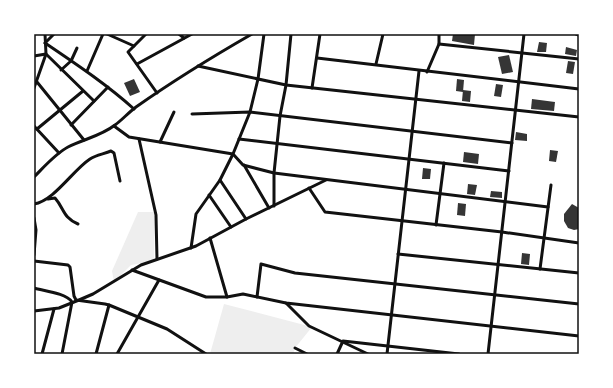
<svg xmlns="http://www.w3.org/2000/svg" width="613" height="388" font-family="'Roboto Condensed',sans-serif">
<rect width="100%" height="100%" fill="#fff"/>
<g fill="#eee">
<path d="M138,212H155L154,261L131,265L114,282L112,271Z"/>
<path d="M224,304L312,327L295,348L293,354H210Z"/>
</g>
<g fill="#353535">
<path d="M453,34H475L474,45L452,41Z"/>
<path d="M539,42L547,43L546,52H537Z"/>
<path d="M566,47L577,50L576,56L565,54Z"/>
<path d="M509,55L513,72L502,74L498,57Z"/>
<path d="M568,61L575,62L573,74L566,73Z"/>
<path d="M134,79L140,92L130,96L124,83Z"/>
<path d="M457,79L464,80L463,92L456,91Z"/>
<path d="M496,84L503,85L501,97L494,96Z"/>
<path d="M463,90L471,91L470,102L462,101Z"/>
<path d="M532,99L555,102L554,111L531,109Z"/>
<path d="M516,132L527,134V141L515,140Z"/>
<path d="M550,150L558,151L556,162L549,161Z"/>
<path d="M464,152L479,154L478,164L463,162Z"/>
<path d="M423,168L431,169L430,179H422Z"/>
<path d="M468,184L477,185L475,195L467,194Z"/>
<path d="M491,191L502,192V198L490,197Z"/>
<path d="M458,203L466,204L465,216L457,215Z"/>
<path d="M572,204L579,208V229L574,230L568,228L564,221V214Z"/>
<path d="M522,253L530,254L529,265L521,264Z"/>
</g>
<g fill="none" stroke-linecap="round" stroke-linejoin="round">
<g stroke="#111" stroke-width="3">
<path d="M107,34L134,46"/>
<path d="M146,34L128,52L157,93"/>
<path d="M179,34L184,38"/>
<path d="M576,34L579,35"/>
<path d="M45,43C76,64 106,84 134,109"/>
<path d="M45,43L54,34"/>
<path d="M439,44L579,59"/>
<path d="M34,56L46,54L94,101"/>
<path d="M317,58L579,89"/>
<path d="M137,64L192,34"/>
<path d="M376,64L383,34"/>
<path d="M198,66L286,85L579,117"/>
<path d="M61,70L71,61L77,48"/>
<path d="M87,71L103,34"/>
<path d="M427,72L439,44V34"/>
<path d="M37,82L84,140"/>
<path d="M34,88L46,54L45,34"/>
<path d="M312,88L320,34"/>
<path d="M192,114L250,112L512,143"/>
<path d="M71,125L108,87"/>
<path d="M34,126L59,153"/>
<path d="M114,126L129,137L233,154L243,165L274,173L548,207"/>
<path d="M37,129L83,91"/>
<path d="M139,139L156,215L157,259"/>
<path d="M239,139L509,171"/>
<path d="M160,142L174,112"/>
<path d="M244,165L269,208"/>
<path d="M34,177C44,167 55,154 68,147C84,139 101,136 115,125C122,120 128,113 136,107C173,81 212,57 252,34"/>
<path d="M220,180L246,219"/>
<path d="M309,188L325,212L502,232L579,243"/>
<path d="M209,195L231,227"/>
<path d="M48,199L55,198C64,208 63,218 78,224"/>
<path d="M34,204C54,201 73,170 90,159C96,155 104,154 111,151L114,153L120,181"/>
<path d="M274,206V173L280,116L286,85L291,34"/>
<path d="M34,218L36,230L34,255"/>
<path d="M436,225L444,163"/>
<path d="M210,238L227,297"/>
<path d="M191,248L196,214L220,180L233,154L250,112L258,79L264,34"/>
<path d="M398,254L579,273"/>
<path d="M34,261L68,265L70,267L74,296L76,300L105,304L109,305L167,329L206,354"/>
<path d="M540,269L551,185"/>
<path d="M132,270L206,297H227L243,294L286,303L579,336"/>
<path d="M34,288C44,291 66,293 72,302L62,354"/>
<path d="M257,297L261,264L295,273L579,304"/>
<path d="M286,303L309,326L368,354"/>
<path d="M34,311L59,308L79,300L93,294L141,265L196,246L246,219L326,180"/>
<path d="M295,348L307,354"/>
<path d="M42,354L54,309"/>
<path d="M96,354L109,305"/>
<path d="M117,354L159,280"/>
<path d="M337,354L343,341L459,354"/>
<path d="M387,354L419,71"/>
<path d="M488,354L524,34"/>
</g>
</g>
<rect width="613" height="388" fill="none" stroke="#ffffff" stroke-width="70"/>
<rect x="35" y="35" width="543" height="318" fill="none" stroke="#111" stroke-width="1.5"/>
</svg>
